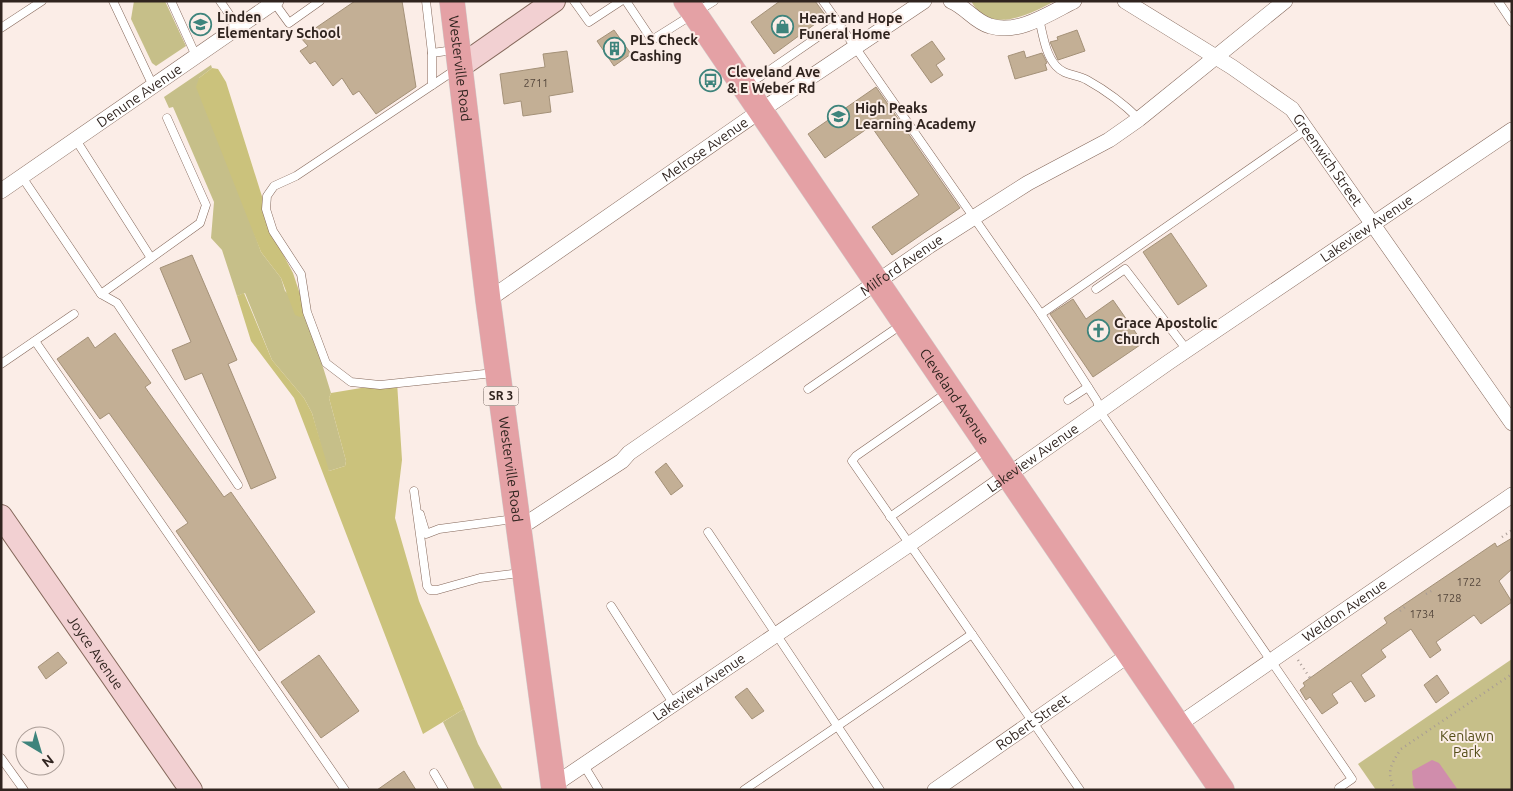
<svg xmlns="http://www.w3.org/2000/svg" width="1513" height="791" font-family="Ubuntu,sans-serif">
<rect width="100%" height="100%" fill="#fbede7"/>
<g fill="#c6bf89">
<path d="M134,1H165L186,46L156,66L152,63L131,19Z"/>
<path d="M971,1H1055C1030,14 989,36 971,1Z"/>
<path d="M211,65L212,68L199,78L261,252L281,278L285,291L305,309L331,393L329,398L346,461L345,466L329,471L327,468L312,413L304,398L272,360L245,293L237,296L222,250L211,238L214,202L173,107L169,108L164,97Z"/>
<path d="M1512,659V790H1376L1358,764Z"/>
<path d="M464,709L478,744L503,790H475L443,722Z"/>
</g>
<g fill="#cbc27c">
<path d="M212,68L218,69L226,82L276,241L293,273L305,309L303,316L300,317L295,315L281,278L261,252L196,87L199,78Z"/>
<path d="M244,293L272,360L304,398L312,413L329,471L345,466L346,461L329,398L331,393L397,382L402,460L395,518L419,601L464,709L423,734L294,398L251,341L237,296Z"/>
</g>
<path fill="#d08dac" d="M1432,760L1439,763L1458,790H1416L1413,785L1412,771Z"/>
<g fill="#c3af95" stroke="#a49178">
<path d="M355,1H402L416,87L376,114L359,91L353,95L342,78L333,86L315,61L310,64L300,51L308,46L301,38Z"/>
<path d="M780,1H815L826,16L774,54L751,22Z"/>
<path d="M614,30L631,54L614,66L597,41Z"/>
<path d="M1077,30L1085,51L1058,60L1050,42L1058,40L1057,37Z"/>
<path d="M932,41L945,59L936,65L943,75L931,83L911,55Z"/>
<path d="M567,51L573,92L549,96L551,112L523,116L521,101L504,104L500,74L545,67L543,54Z"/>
<path d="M1024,51L1026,58L1042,53L1047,63L1045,64L1047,70L1015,79L1008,56Z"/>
<path d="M876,87L960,208L892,255L872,227L919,195L871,126L825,158L808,134Z"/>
<path d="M1171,233L1207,286L1178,305L1143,252Z"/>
<path d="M192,255L237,360L228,364L276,478L251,489L202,373L185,380L172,350L191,342L160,268Z"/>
<path d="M1073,299L1086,319L1113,300L1143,343L1093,377L1050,314Z"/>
<path d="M115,333L151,383L145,387L224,497L231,492L315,612L259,651L176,531L188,523L109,413L100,419L57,359L88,337L95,348Z"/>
<path d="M666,463L683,486L671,495L655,472Z"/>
<path d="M1512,538V569L1499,581L1512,602L1481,624L1474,615L1436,642L1441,650L1430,658L1411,629L1381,650L1386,657L1361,675L1375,696L1365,702L1351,681L1332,694L1338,703L1322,714L1310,697L1306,700L1300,690L1305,686L1303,683L1387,623L1384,618L1495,543L1497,547Z"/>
<path d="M58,652L67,663L46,679L38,667Z"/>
<path d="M319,655L359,711L321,738L281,682Z"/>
<path d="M1437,675L1449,693L1436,703L1424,685Z"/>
<path d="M747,688L764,711L752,719L735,697Z"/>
<path d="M404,771L416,790H377Z"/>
</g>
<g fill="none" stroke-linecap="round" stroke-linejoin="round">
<defs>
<g id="lane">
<path d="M113,1L154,88"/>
<path d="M171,1L196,56"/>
<path d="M220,1L238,27"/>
<path d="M273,1L289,23L320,1"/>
<path d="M426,1L432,53V85"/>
<path d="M574,1L589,22L621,1"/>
<path d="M626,1L652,40L714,1"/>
<path d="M823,1L1041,314L1097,401L1099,410L1352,779L1339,788"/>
<path d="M1498,1L1512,22"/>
<path d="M1039,19C1043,34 1045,54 1056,66C1065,76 1076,74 1087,80C1105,90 1124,104 1139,119"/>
<path d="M1,28L42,1"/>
<path d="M432,53L454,50"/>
<path d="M455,70L296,176L274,186L267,196L266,209L273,231L301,274L307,312L326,363L351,382L380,385L494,373"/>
<path d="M748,85L838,23"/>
<path d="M76,140L151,258"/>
<path d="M22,177L101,294L117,303L238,485"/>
<path d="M1096,289L1125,269L1187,350"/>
<path d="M101,294L200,223L206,205L167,118"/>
<path d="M1041,314L1307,129"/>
<path d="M35,341L345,790"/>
<path d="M1,364L74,314"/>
<path d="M808,389L901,325"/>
<path d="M948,392L856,456L852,461L1080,790"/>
<path d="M1068,400L1088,387"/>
<path d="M414,491L427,586L430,590H437L480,578L520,573"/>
<path d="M420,514L426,534L439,529L514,519"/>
<path d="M890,517L986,450"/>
<path d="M708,532L880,790"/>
<path d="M611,606L673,703"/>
<path d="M1,758L24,790"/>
<path d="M583,764L599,790"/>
<path d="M434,773L444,790"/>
<path d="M744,790L972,634"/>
</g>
<g id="street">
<path d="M951,1C966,7 975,22 990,26C1018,35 1050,13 1074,1"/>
<path id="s1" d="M1125,1L1232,67L1292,109L1512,423"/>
<path id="s2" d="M1,191L276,1"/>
<path id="s3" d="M488,300L760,111L924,1"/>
<path id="s4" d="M518,529L622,461L629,453L929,246L1028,183L1109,140L1139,119L1285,1"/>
<path id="s5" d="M1178,725L1512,495"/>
<path id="s6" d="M554,785L910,544L1169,362L1512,130"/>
<path id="s7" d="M935,790L1130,654"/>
</g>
<g id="secondary">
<path d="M461,66L554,1"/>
<path id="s8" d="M1,516L191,790"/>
</g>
<g id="primary">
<path id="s9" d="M452,1L488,300L554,790"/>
<path id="s10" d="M686,1L1222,790"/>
</g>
</defs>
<use href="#lane" stroke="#84675a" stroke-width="9"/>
<use href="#street" stroke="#84675a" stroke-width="16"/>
<use href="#secondary" stroke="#84675a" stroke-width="24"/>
<use href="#primary" stroke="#d1cfce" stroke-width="26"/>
<g stroke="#a89b95" stroke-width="2.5" stroke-dasharray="1 4" stroke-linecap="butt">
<path d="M1502,537L1512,530"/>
<path d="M1426,594L1433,590"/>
<path d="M1400,611L1405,607"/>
<path d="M1298,660L1310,678"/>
<path d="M1396,790C1385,774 1391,764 1401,749L1512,674"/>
</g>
<use href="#lane" stroke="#fff" stroke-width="8"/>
<use href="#street" stroke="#fff" stroke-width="15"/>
<use href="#secondary" stroke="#f2d0d2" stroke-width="22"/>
<use href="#primary" stroke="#e4a1a5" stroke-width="25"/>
</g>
<defs>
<symbol id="school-ring" viewBox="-11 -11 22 22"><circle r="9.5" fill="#fbede7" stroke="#3e847c" stroke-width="1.5"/><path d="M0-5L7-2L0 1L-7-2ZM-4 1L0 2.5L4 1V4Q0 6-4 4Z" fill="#3e847c"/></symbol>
<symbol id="shop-ring" viewBox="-11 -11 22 22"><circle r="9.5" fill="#fbede7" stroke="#3e847c" stroke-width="1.5"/><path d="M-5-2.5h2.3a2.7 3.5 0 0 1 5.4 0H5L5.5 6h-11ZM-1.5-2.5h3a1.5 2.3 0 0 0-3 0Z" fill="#3e847c"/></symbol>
<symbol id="building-ring" viewBox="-11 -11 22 22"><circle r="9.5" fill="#fbede7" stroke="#3e847c" stroke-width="1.5"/><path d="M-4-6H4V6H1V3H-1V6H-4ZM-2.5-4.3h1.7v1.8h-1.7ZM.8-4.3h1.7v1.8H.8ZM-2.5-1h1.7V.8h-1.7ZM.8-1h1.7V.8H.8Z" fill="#3e847c"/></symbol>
<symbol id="bus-ring" viewBox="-11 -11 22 22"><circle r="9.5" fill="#fbede7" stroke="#3e847c" stroke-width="1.5"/><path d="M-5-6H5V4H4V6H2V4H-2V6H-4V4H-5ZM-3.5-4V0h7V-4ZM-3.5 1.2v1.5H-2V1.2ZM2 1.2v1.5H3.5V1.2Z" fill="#3e847c"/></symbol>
<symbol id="church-ring" viewBox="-11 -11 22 22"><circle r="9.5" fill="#fbede7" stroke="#3e847c" stroke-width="1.5"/><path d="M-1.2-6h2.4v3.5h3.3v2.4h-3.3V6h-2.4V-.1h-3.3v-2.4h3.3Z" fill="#3e847c"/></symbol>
</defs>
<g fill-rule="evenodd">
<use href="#school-ring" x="188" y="12" width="25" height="25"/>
<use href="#shop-ring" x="770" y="14" width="25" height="25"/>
<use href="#building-ring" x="602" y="36" width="25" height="25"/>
<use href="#bus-ring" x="698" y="68" width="25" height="25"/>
<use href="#school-ring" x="826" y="104" width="25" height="25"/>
<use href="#church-ring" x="1086" y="318" width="25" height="25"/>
</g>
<g text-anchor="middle" stroke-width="4" stroke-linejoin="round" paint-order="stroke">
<g font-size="11" fill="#55473c">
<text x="536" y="87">2711</text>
<text x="1469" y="586">1722</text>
<text x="1449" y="602">1728</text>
<text x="1422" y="618">1734</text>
</g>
<rect fill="#fbede7" stroke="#6d605b" stroke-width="1" x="483.5" y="386.5" width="35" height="19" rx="4"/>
<g font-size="12" font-weight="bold" fill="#30241f">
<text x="501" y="400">SR 3</text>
</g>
<g font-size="14" font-weight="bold" fill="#30241f" stroke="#fbede7" text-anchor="start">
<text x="217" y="22">Linden<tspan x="217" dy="16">Elementary School</tspan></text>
<text x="799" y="23">Heart and Hope<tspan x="799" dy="16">Funeral Home</tspan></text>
<text x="630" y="45">PLS Check<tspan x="630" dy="16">Cashing</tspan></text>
<text x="727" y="77">Cleveland Ave<tspan x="727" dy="16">&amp; E Weber Rd</tspan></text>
<text x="855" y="113">High Peaks<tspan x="855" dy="16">Learning Academy</tspan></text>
<text x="1114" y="328">Grace Apostolic<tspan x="1114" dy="16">Church</tspan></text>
</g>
<g font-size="14" fill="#30241f" stroke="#fbede7">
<text dy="5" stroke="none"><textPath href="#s9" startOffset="68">Westerville Road</textPath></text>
<text dy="5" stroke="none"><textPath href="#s2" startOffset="168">Denune Avenue</textPath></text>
<text dy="5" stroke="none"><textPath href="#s3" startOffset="264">Melrose Avenue</textPath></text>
<text dy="5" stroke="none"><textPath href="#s1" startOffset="261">Greenwich Street</textPath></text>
<text dy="5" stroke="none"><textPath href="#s6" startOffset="985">Lakeview Avenue</textPath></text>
<text dy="5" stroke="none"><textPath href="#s4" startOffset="466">Milford Avenue</textPath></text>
<text dy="5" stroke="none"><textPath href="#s10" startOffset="478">Cleveland Avenue</textPath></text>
<text dy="5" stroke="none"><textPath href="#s6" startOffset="580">Lakeview Avenue</textPath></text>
<text dy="5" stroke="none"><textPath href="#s9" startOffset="472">Westerville Road</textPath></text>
<text dy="5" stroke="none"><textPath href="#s5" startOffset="202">Weldon Avenue</textPath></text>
<text dy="5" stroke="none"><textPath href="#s8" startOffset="166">Joyce Avenue</textPath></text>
<text dy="5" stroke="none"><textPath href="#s6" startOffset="175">Lakeview Avenue</textPath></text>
<text dy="5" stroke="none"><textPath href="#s7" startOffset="119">Robert Street</textPath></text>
</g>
<g font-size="14" fill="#544d18" stroke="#fbede7">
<text x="1467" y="741">Kenlawn<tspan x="1467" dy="16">Park</tspan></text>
</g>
</g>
<rect width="1513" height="791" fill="none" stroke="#30241f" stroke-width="5"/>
<g transform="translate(40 751) rotate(142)"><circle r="24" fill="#fbede7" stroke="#aa9d97"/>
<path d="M0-4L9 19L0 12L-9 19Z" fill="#3e847c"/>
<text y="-8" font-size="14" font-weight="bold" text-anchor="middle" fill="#30241f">N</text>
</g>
</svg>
